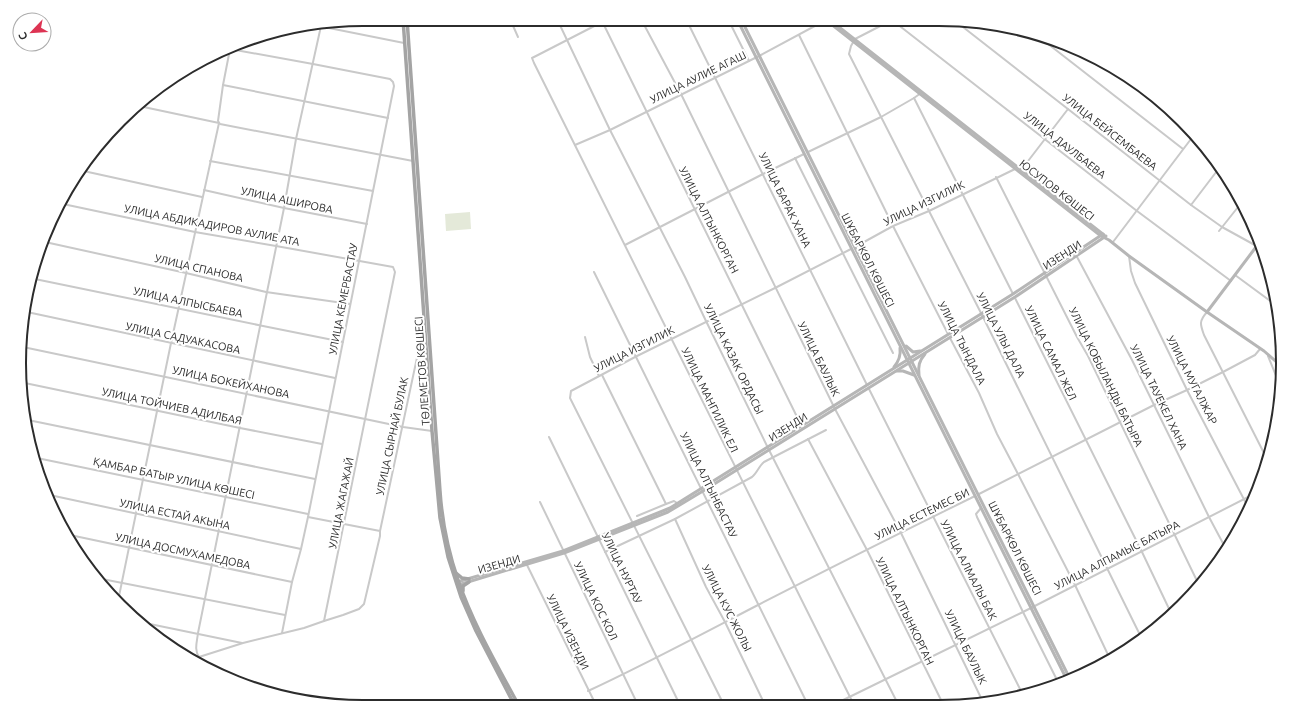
<svg xmlns="http://www.w3.org/2000/svg" width="1302" height="726" font-family="Ubuntu,sans-serif">
<rect width="100%" height="100%" fill="#fff"/>
<path fill="#e4e9d9" d="M470,212L471,229L446,231L445,214Z"/>
<g fill="none" stroke-linecap="round" stroke-linejoin="round">
<g stroke="#c9c9c9" stroke-width="2">
<path d="M510,19L518,37"/>
<path d="M557,19L610,130L685,277L706,321L769,450L898,704"/>
<path d="M601,19L802,427"/>
<path d="M608,19L536,56L532,58L534,63L854,705"/>
<path d="M641,19L681,94L835,409L901,533L984,704"/>
<path d="M686,19L867,385"/>
<path d="M728,19L749,61"/>
<path d="M892,20L855,39L851,46L849,54L983,317L1142,639"/>
<path d="M892,20L1137,211L1231,281"/>
<path d="M954,20L1191,205L1222,227L1262,249"/>
<path d="M319,26L404,43"/>
<path d="M1034,33L1183,149"/>
<path d="M799,35L893,226L948,334"/>
<path d="M230,49L223,85L218,121L220,124L413,161"/>
<path d="M223,85L388,118"/>
<path d="M914,98L1013,294"/>
<path d="M575,145L610,130L759,56L826,20"/>
<path d="M808,152L881,117L914,98L921,93"/>
<path d="M795,158L893,353"/>
<path d="M210,161L373,191L394,86L393,82L390,79L313,64L230,49"/>
<path d="M1019,168L1025,165L1068,109"/>
<path d="M79,170L202,197"/>
<path d="M996,177L1077,337L1088,356L1199,585"/>
<path d="M204,190L284,208L367,224"/>
<path d="M63,204L195,232L276,246L393,267L395,272L324,621L304,628L243,643L199,657"/>
<path d="M1191,205L1220,167"/>
<path d="M1219,231L1242,202"/>
<path d="M45,242L186,273L266,292L350,304"/>
<path d="M1113,242L1194,135"/>
<path d="M625,245L763,174L804,154"/>
<path d="M855,247L893,226L929,211L1015,169"/>
<path d="M1076,255L1132,360L1209,517L1226,549"/>
<path d="M1129,256L1131,271L1135,283L1187,390L1249,509"/>
<path d="M594,272L808,705"/>
<path d="M1235,275L1277,306"/>
<path d="M30,278L263,326L343,342"/>
<path d="M1015,298L1142,552L1172,615"/>
<path d="M27,312L335,378"/>
<path d="M1207,312C1199,321 1200,324 1204,335L1268,461"/>
<path d="M585,337L590,357L599,376"/>
<path d="M950,338L979,393L997,434L1018,474L1075,585L1110,659"/>
<path d="M23,347L403,427L432,431"/>
<path d="M1268,356L1281,388"/>
<path d="M602,375L666,504L674,501L677,503"/>
<path d="M20,382L240,428L322,444"/>
<path d="M869,389L1023,695"/>
<path d="M28,420L315,479"/>
<path d="M549,437L680,705"/>
<path d="M808,439L867,550L943,704"/>
<path d="M37,458L308,514"/>
<path d="M45,494L301,549"/>
<path d="M979,494L1154,405L1187,390L1223,372L1255,355L1260,349"/>
<path d="M540,502L638,705"/>
<path d="M981,508L976,514L977,517L1023,612L1059,684"/>
<path d="M637,516L666,504"/>
<path d="M308,517L380,531V536L364,604L359,609L343,615L324,621"/>
<path d="M675,519L706,587L725,622L765,705"/>
<path d="M380,531L418,353L427,352"/>
<path d="M70,535L292,582"/>
<path d="M605,552L675,519L752,477C757,473 759,466 764,462L826,430"/>
<path d="M527,565L596,705"/>
<path d="M97,578L285,615"/>
<path d="M118,601L171,343L219,123L139,106"/>
<path d="M145,623L242,643"/>
<path d="M282,633L292,582L301,549L308,517L373,191"/>
<path d="M196,663L199,657C194,650 197,642 198,633L284,208L296,139L321,26"/>
<path d="M588,691C646,664 702,634 758,605C830,568 902,532 975,496"/>
<path d="M724,705L570,398L571,391L637,356L775,288L851,249"/>
<path d="M833,705L1023,612L1256,493"/>
</g>
<g stroke="#b6b6b6" stroke-width="3">
<path d="M737,19L1067,680"/>
<path d="M741,19L1070,679"/>
<path d="M826,20L1101,236L1109,240L1129,256L1207,312L1264,351L1281,366"/>
<path d="M830,20L1104,235"/>
<path d="M1207,312L1259,243"/>
<path d="M906,346L913,352L920,351"/>
<path d="M894,367C899,361 901,356 900,348"/>
<path d="M897,371H903L914,375"/>
<path d="M919,375C918,366 919,361 925,354"/>
<path d="M457,582L563,551L670,508L1013,294L1103,234"/>
<path d="M458,585L564,553L668,512L703,491L1015,297L1106,236"/>
</g>
<g stroke="#a4a4a4" stroke-width="3.5">
<path d="M403,19L432,431L440,518L448,557L461,597L476,631L515,706"/>
<path d="M407,19L440,491C442,521 448,551 458,580C473,624 497,665 519,706"/>
<path d="M456,573L462,578L469,579"/>
<path d="M463,591V586L469,582"/>
</g>
<path stroke="#939393" stroke-width="4" d="M236,681L265,691"/>
</g>
<g text-anchor="middle" stroke-width="4" stroke-linejoin="round" paint-order="stroke">
<g font-size="11" fill="#2c2c2c" stroke="#fff">
<text transform="translate(698 77) rotate(-26)" y="4">УЛИЦА АУЛИЕ АГАШ</text>
<text transform="translate(1110 132) rotate(38)" y="4">УЛИЦА БЕЙСЕМБАЕВА</text>
<text transform="translate(1065 145) rotate(38)" y="4">УЛИЦА ДАУЛБАЕВА</text>
<text transform="translate(1057 190) rotate(38)" y="4">ЮСУПОВ КӨШЕСІ</text>
<text transform="translate(287 200) rotate(12)" y="4">УЛИЦА АШИРОВА</text>
<text transform="translate(785 200) rotate(64)" y="4">УЛИЦА БАРАК ХАНА</text>
<text transform="translate(924 203) rotate(-26)" y="4">УЛИЦА ИЗГИЛИК</text>
<text transform="translate(709 220) rotate(63)" y="4">УЛИЦА АЛТЫНКОРГАН</text>
<text transform="translate(212 225) rotate(11)" y="4">УЛИЦА АБДИКАДИРОВ АУЛИЕ АТА</text>
<text transform="translate(1062 255) rotate(-33)" y="4">ИЗЕНДИ</text>
<text transform="translate(868 260) rotate(63)" y="4">ШҰБАРКӨЛ КӨШЕСІ</text>
<text transform="translate(199 268) rotate(13)" y="4">УЛИЦА СПАНОВА</text>
<text transform="translate(343 299) rotate(-79)" y="4">УЛИЦА КЕМЕРБАСТАУ</text>
<text transform="translate(188 302) rotate(12)" y="4">УЛИЦА АЛПЫСБАЕВА</text>
<text transform="translate(1001 335) rotate(63)" y="4">УЛИЦА УЛЫ ДАЛА</text>
<text transform="translate(183 338) rotate(12)" y="4">УЛИЦА САДУАКАСОВА</text>
<text transform="translate(962 343) rotate(63)" y="4">УЛИЦА ТЫНДАЛА</text>
<text transform="translate(634 349) rotate(-27)" y="4">УЛИЦА ИЗГИЛИК</text>
<text transform="translate(1051 353) rotate(64)" y="4">УЛИЦА САМАЛ ЖЕЛ</text>
<text transform="translate(734 359) rotate(64)" y="4">УЛИЦА КАЗАК ОРДАСЫ</text>
<text transform="translate(819 359) rotate(64)" y="4">УЛИЦА БАУЛЫК</text>
<text transform="translate(422 371) rotate(-94)" y="4">ТӨЛЕМЕТОВ КӨШЕСІ</text>
<text transform="translate(1106 377) rotate(64)" y="4">УЛИЦА КОБЫЛАНДЫ БАТЫРА</text>
<text transform="translate(1192 380) rotate(63)" y="4">УЛИЦА МУГАЛЖАР</text>
<text transform="translate(231 382) rotate(12)" y="4">УЛИЦА БОКЕЙХАНОВА</text>
<text transform="translate(1159 397) rotate(64)" y="4">УЛИЦА ТАУЕКЕЛ ХАНА</text>
<text transform="translate(710 400) rotate(64)" y="4">УЛИЦА МАНГИЛИК ЕЛ</text>
<text transform="translate(172 406) rotate(12)" y="4">УЛИЦА ТОЙЧИЕВ АДИЛБАЯ</text>
<text transform="translate(788 427) rotate(-32)" y="4">ИЗЕНДИ</text>
<text transform="translate(392 436) rotate(-78)" y="4">УЛИЦА СЫРНАЙ БУЛАК</text>
<text transform="translate(174 478) rotate(12)" y="4">ҚАМБАР БАТЫР УЛИЦА КӨШЕСІ</text>
<text transform="translate(709 485) rotate(64)" y="4">УЛИЦА АЛТЫНБАСТАУ</text>
<text transform="translate(341 503) rotate(-79)" y="4">УЛИЦА ЖАГАЖАЙ</text>
<text transform="translate(175 514) rotate(12)" y="4">УЛИЦА ЕСТАЙ АКЫНА</text>
<text transform="translate(922 514) rotate(-26)" y="4">УЛИЦА ЕСТЕМЕС БИ</text>
<text transform="translate(1015 548) rotate(63)" y="4">ШҰБАРКӨЛ КӨШЕСІ</text>
<text transform="translate(183 551) rotate(12)" y="4">УЛИЦА ДОСМУХАМЕДОВА</text>
<text transform="translate(1117 555) rotate(-27)" y="4">УЛИЦА АЛПАМЫС БАТЫРА</text>
<text transform="translate(499 564) rotate(-16)" y="4">ИЗЕНДИ</text>
<text transform="translate(622 568) rotate(64)" y="4">УЛИЦА НУРТАУ</text>
<text transform="translate(969 570) rotate(63)" y="4">УЛИЦА АЛМАЛЫ БАК</text>
<text transform="translate(596 601) rotate(64)" y="4">УЛИЦА КОС КОЛ</text>
<text transform="translate(727 608) rotate(63)" y="4">УЛИЦА КУС ЖОЛЫ</text>
<text transform="translate(905 611) rotate(64)" y="4">УЛИЦА АЛТЫНКОРГАН</text>
<text transform="translate(568 632) rotate(64)" y="4">УЛИЦА ИЗЕНДИ</text>
<text transform="translate(966 647) rotate(64)" y="4">УЛИЦА БАУЛЫК</text>
</g>
</g>
<path d="M0 0H1302V726H0ZM363 26H939A337 337 0 0 1 1276 363V363A337 337 0 0 1 939 700H363A337 337 0 0 1 26 363V363A337 337 0 0 1 363 26Z" fill="#fff" fill-rule="evenodd"/>
<path fill="none" stroke="#2c2c2c" stroke-width="2" d="M363 26H939A337 337 0 0 1 1276 363V363A337 337 0 0 1 939 700H363A337 337 0 0 1 26 363V363A337 337 0 0 1 363 26Z"/>
<g transform="translate(32 32) rotate(245)"><circle r="19" fill="#ffffff" stroke="#ababab"/>
<path d="M0-3L7 15L0 10L-7 15Z" fill="#dd3453"/>
<text y="-6" font-size="11" font-weight="bold" text-anchor="middle" fill="#2c2c2c">С</text>
</g>
</svg>
